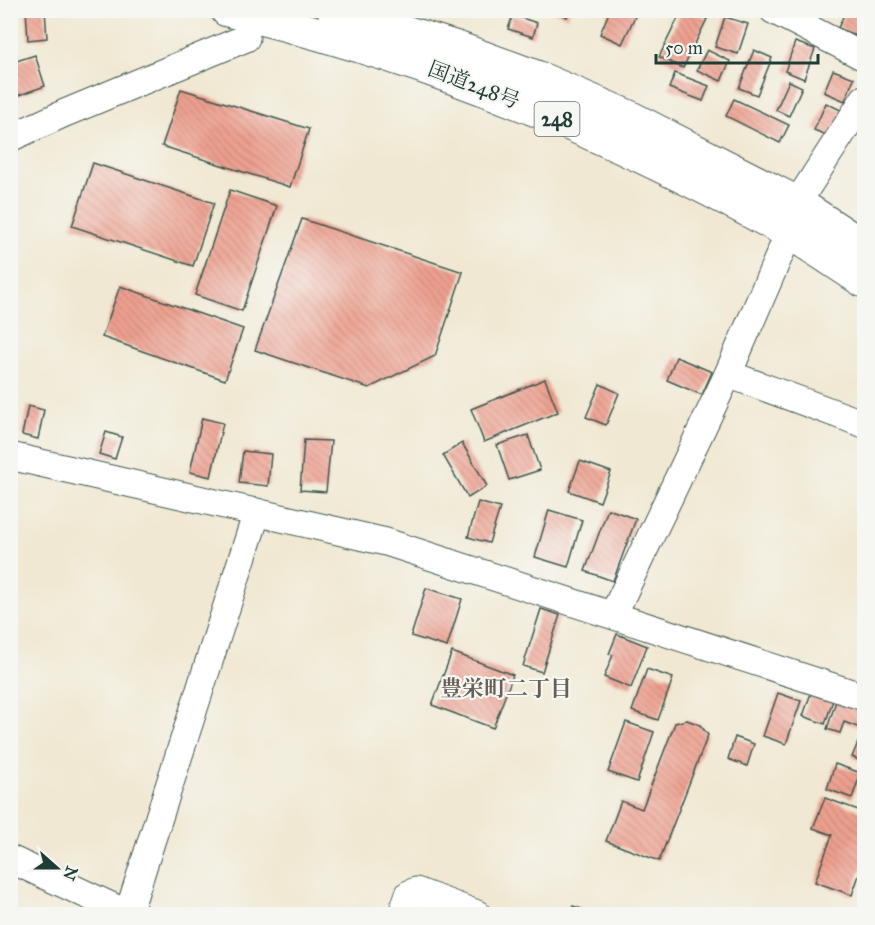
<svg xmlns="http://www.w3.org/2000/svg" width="875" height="925" font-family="'IM FELL Great Primer','Noto Serif JP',serif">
<defs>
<pattern id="building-back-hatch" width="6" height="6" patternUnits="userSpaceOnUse" patternTransform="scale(1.5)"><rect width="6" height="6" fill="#efa08f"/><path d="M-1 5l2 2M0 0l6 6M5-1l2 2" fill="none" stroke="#c18476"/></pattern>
</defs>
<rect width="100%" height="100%" fill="#f6f6f2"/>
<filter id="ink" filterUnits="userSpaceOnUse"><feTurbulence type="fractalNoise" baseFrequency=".0167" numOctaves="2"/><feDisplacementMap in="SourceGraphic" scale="12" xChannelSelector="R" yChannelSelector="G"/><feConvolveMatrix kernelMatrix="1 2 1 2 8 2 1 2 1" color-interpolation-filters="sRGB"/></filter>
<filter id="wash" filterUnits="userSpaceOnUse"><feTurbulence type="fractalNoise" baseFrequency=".008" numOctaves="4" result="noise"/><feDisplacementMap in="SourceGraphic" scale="24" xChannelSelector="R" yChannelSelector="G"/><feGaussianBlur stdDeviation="1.35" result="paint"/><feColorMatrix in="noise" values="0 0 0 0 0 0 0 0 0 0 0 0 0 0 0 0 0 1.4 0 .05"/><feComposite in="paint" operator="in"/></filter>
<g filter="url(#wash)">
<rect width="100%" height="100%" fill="#f0e8d2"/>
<g id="blocks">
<g fill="url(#building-back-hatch)">
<path d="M26,10H45L47,38L28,40Z"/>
<path d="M551,10H570L567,17Z"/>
<path d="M610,10H638L622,44L600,34Z"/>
<path d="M682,10H689L707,19L683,68L659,57Z"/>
<path d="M802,10H817L814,16Z"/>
<path d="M846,10H864V39L838,28Z"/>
<path d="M513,15L537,23L533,37L508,29Z"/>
<path d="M725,17L748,24L738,54L715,47Z"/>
<path d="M795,42L815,49L804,79L785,71Z"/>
<path d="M707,50L730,61L721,81L697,70Z"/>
<path d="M754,50L772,58L757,95L739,88Z"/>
<path d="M35,55L45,86L14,97L10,85V63Z"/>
<path d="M833,70L854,78L845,101L824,92Z"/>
<path d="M675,73L709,86L703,101L669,88Z"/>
<path d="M789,81L802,87L789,116L776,110Z"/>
<path d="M181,89L309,129L290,187L162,146Z"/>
<path d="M734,99L789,125L780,143L726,116Z"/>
<path d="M826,103L843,111L831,137L814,130Z"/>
<path d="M93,163L214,203L193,266L72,226Z"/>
<path d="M230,190L277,206L242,311L195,295Z"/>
<path d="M302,219L463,272L435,356L369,388L255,350Z"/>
<path d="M120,286L243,329L225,380L102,337Z"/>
<path d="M676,357L712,372L702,395L667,380Z"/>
<path d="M545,379L558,412L484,442L471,409Z"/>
<path d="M600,384L619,393L606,425L586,417Z"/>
<path d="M28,406L44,410L38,439L22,435Z"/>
<path d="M202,418L223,423L211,477L190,472Z"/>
<path d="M106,432L122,437L115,459L99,454Z"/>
<path d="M528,435L540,470L509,480L497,445Z"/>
<path d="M304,440L331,441L326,492L300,490Z"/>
<path d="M462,443L487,486L468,498L443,455Z"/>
<path d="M243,451L271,454L268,486L239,483Z"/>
<path d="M580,461L611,472L600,502L569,491Z"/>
<path d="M478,502L500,508L489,543L468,537Z"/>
<path d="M608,509L636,519L613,581L585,571Z"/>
<path d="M549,510L582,520L568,567L535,557Z"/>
<path d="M426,588L462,599L447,647L411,636Z"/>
<path d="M541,609L560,615L542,672L523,666Z"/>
<path d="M617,634L647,646L631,688L604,677L613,655L609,654Z"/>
<path d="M452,652L513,675L493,728L432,705Z"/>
<path d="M647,669L673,678L658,720L632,711Z"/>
<path d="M812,690L834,697L825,724L803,716Z"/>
<path d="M778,693L801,701L786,744L763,736Z"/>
<path d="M837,698L864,707L860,728L844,722L840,733L827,729Z"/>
<path d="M687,720L700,725L708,735L659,861L606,841L621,801L642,809L675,723Z"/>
<path d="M626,722L654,732L637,782L608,772Z"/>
<path d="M864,728V762L852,757Z"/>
<path d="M735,737L754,744L747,766L728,759Z"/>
<path d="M835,764L861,773L852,798L827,789Z"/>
<path d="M825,798L864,812V861L852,895L815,882L832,835L813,828Z"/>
<path d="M573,906L587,911L586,914H570Z"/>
</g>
</g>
</g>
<g filter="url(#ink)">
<use href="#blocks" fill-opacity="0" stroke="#3e574c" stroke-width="1.5"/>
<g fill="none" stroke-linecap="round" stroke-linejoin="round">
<defs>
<g id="minor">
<path d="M773,10L864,57"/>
<path d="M10,138L65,113L246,38"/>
<path d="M728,374L864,424"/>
<path d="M10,456L386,542L864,697"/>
<path d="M613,615L728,374L789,233L797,203L864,99"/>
<path d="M10,859L128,914"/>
<path d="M128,914L257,512"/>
<path d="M402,914L409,894L416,891L477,914"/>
</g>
<g id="highway">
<path d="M227,10C424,56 612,134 788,232C814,247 839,265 864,281"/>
<path d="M334,10L457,48L536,77L629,117L797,203L864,247"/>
</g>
</defs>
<use href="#minor" stroke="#3e574c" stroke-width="29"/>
<use href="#highway" stroke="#3e574c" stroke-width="35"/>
<use href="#minor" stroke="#fff" stroke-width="27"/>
<use href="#highway" stroke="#fff" stroke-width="33"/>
</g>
</g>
<g text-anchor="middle" stroke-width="4.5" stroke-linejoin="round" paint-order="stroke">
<rect fill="#f6f6f2" stroke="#60746d" stroke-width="1.5" x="534.5" y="102" width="45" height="34" rx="4.5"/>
<g font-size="20" font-weight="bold" fill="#1f3d34">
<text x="557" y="126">248</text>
</g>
<g font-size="21" fill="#1f3d34" stroke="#f6f6f2">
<text transform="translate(474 85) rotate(21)" y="7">国道248号</text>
</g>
<g font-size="22" font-weight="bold" fill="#686054" stroke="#f6f6f2">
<text x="506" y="696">豊栄町二丁目</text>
</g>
</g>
<rect width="875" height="925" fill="none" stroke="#f6f6f2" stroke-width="36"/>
<g transform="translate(57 868) rotate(111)" stroke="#f6f6f2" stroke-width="4.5" paint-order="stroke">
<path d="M0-4.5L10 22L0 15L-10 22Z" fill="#1f3d34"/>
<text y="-9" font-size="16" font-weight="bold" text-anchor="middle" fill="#1f3d34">N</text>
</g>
<path d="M656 54v9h162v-9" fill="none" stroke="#1f3d34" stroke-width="3"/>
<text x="665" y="54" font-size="18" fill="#1f3d34" stroke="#f6f6f2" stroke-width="4.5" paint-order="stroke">50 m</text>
</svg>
